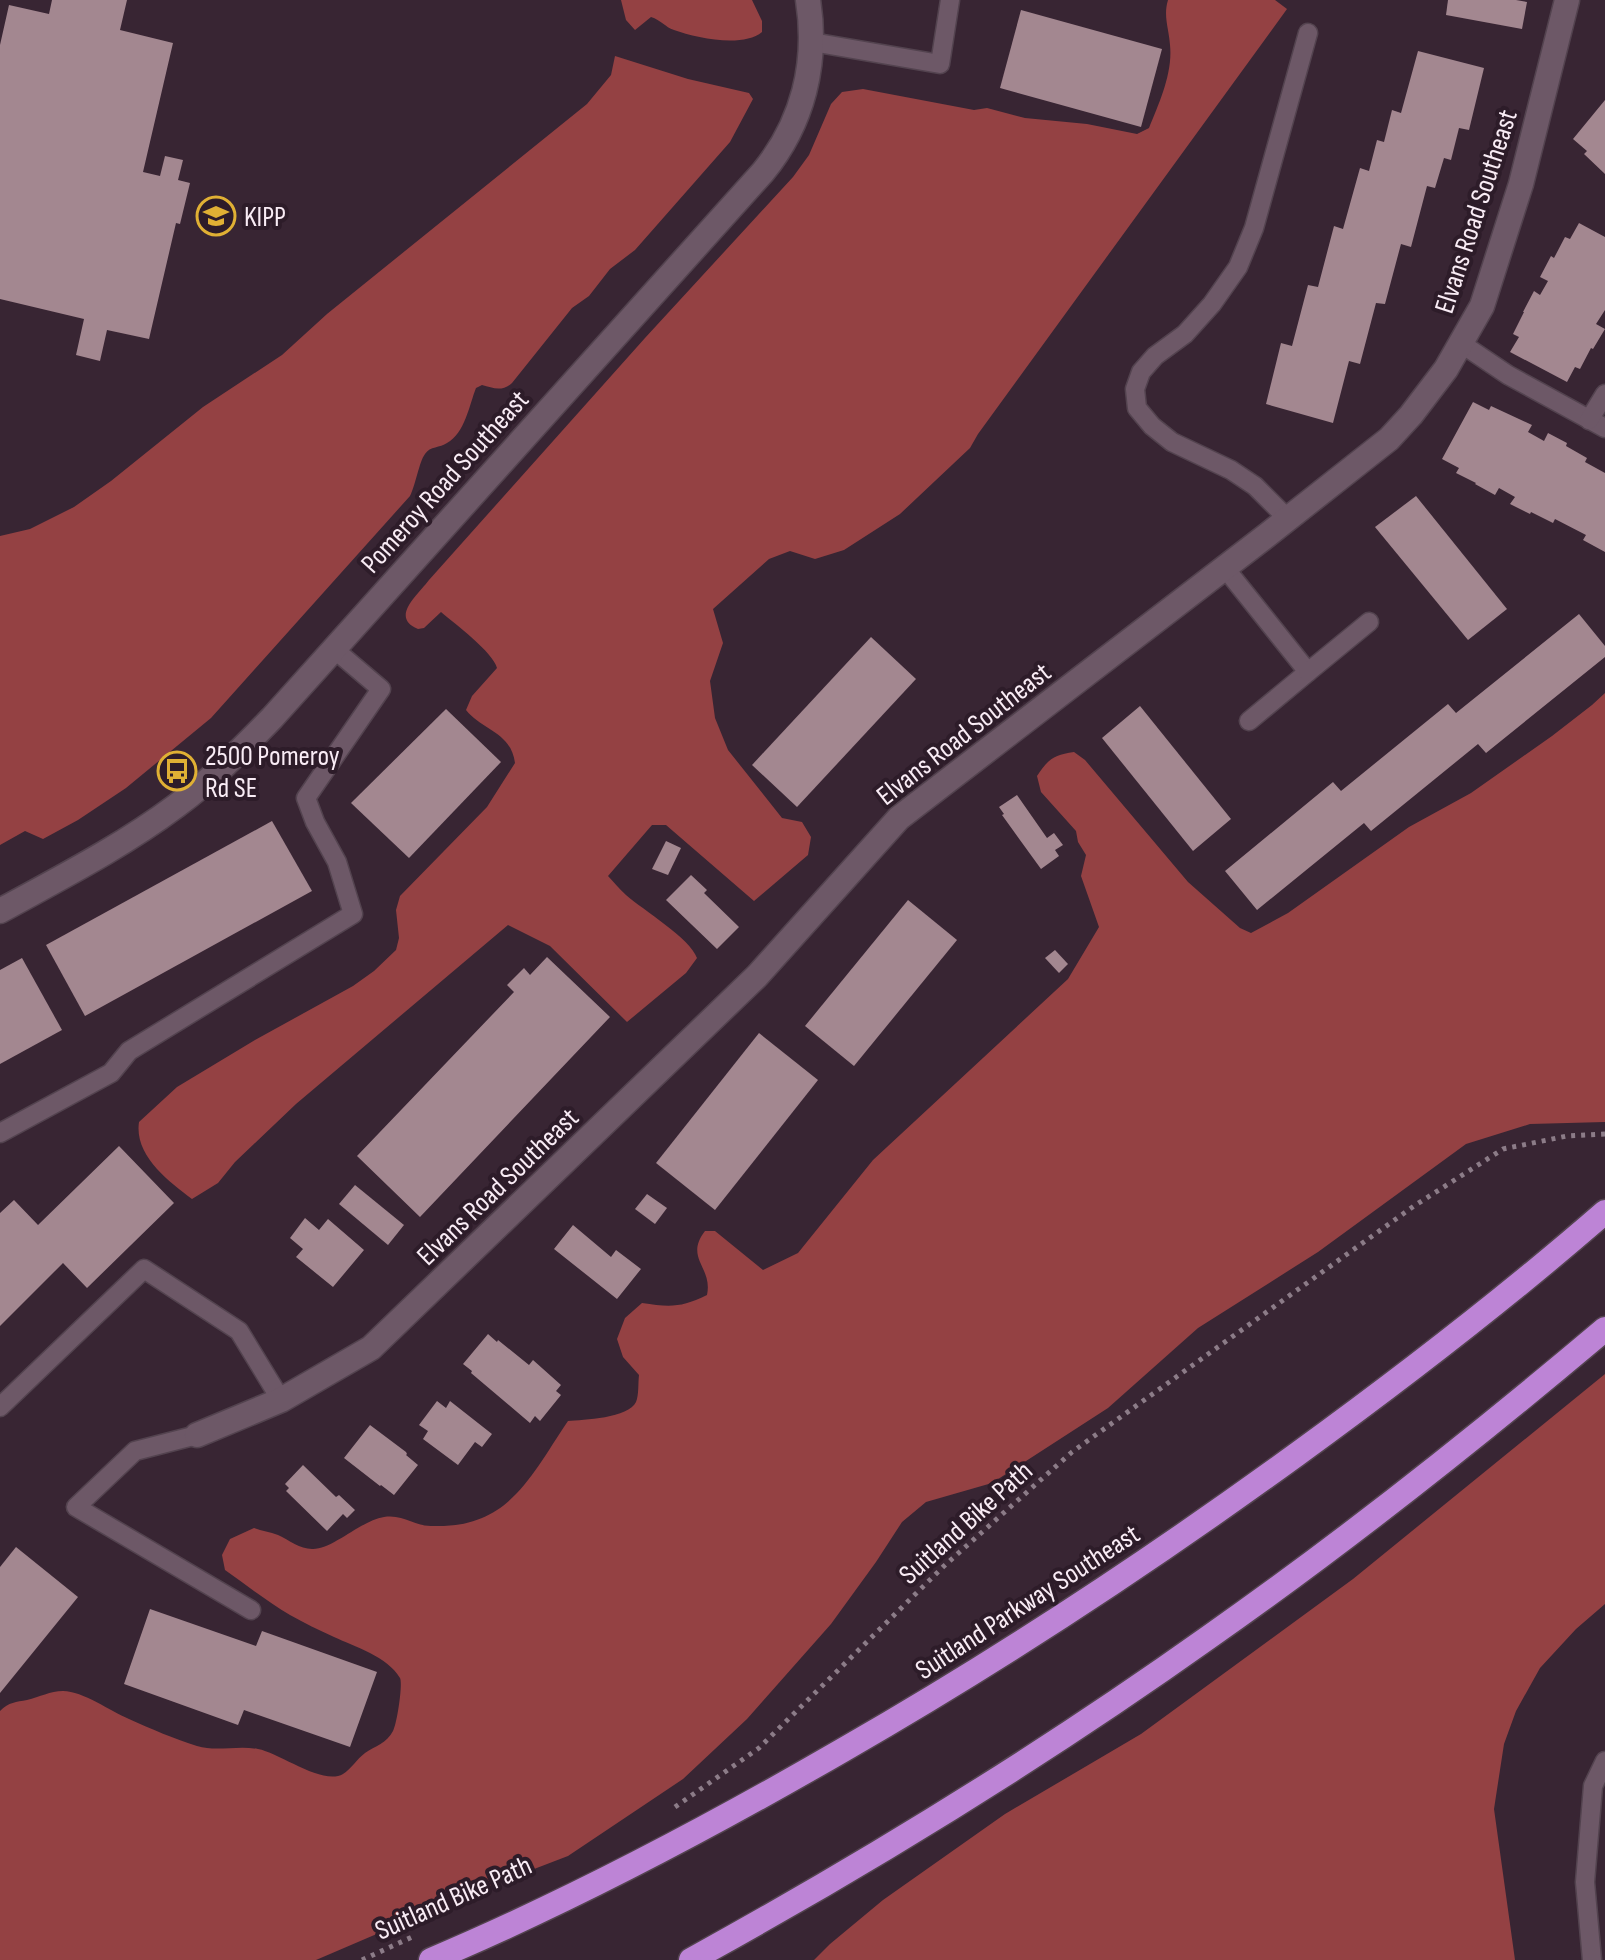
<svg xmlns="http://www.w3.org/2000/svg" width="1605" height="1960" font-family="'Sofia Sans Condensed',sans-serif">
<rect width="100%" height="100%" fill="#382533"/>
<g fill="#944143">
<path d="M621,0H752L762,21V32C743,48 696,38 674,30C665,27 661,20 651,17L635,30L626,20Z"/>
<path d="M1168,0H1275L1287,9L978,434L970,448L900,514L844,550L815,559L790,551L769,559L713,609L723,643L710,681L715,718L728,750L782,818L802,822L811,837L808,855L754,901L666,825H652L608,876C614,882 619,889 626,895C643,910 690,938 697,958L686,973L627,1022L550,946L508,925L296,1104L235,1162L218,1183L192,1199C168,1181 134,1155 139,1122L177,1087L255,1040L353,986L374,971L396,950L399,938L396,910L400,896L487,807L515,763C511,732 482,730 466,710L472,696L497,668C493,652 455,624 441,612L424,628L418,629C390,617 417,596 429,580L645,338L793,177L809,155L831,104L842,92L863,89L974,110L987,108L1025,118L1087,124L1137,134L1149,128C1159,103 1173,73 1170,45C1169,29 1163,16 1168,0Z"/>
<path d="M615,56L688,79L749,93L753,99L730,142L635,250L610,269L589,296L572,308L512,383C502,392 493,388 482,385L476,388C469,406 465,433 447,443C440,448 430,446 425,454C419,462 416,484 410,496L211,718L126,788L78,820L43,839L25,831L0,845V536L30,529L74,507L111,481L203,407L282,355L327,314L587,104L611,75Z"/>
<path d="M1605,693V1122L1530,1124L1466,1144L1318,1252L1198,1328L1108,1408L992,1483L926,1502L902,1522L876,1562L831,1624L747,1719L683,1779L568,1856L477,1891L316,1960H0V1711C9,1702 16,1702 27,1700C40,1697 50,1691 63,1691C83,1691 110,1711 129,1719C151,1729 175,1739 197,1746C217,1752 237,1745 258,1749C280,1753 323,1786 343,1774C351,1769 357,1759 365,1753C375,1746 387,1743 393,1731C397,1724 403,1684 400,1678C387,1656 355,1647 334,1637C319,1630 304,1623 290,1615C268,1602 246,1585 225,1570L222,1555L230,1539L254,1528C262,1531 270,1532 278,1535C289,1540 300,1549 312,1549C332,1550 360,1521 384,1517C403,1514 414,1526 431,1526C509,1529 530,1477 568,1421C583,1420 629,1418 636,1402C639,1395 638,1383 639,1375L623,1357L617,1339L625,1318L642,1303C669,1307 681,1308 707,1295C713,1267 684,1258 705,1231H715L763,1270L798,1253L873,1160L1068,979L1099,927L1081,876L1086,855L1078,842L1076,831L1041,792L1037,776C1048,759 1054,755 1074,752L1085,760L1188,882L1240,928L1251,933L1288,913L1409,827L1471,793L1552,736L1592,705Z"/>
<path d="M1605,1374V1604L1576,1629L1540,1668L1516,1711L1504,1744L1494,1809L1515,1960H814L830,1944L883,1900L1005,1814L1141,1734L1353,1579Z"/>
</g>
<g fill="#a38790">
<path d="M52,0H127L120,30L173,43L143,172L160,176L165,156L183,160L178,180L190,183L180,224L176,223L149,339L107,330L100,361L76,355L84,319L0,299V45L9,5L49,14Z"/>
<path d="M1448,0H1516L1527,2L1522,29L1446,15Z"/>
<path d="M1021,10L1162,49L1141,127L1000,88Z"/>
<path d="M1418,51L1484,68L1469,130L1459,128L1451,160L1444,158L1435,188L1427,186L1411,247L1401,244L1385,304L1376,303L1360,364L1349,361L1333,423L1266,404L1281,343L1292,346L1308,285L1318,287L1334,226L1343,229L1360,168L1369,171L1377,140L1384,142L1392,110L1401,113Z"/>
<path d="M1605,100V174L1584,154L1587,151L1573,139Z"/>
<path d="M1579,223L1605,237V310L1596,324L1605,329L1593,349L1591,348L1580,369L1575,367L1567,382L1510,352L1519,337L1513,334L1524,312H1523L1534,291L1540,295L1548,281L1540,277L1551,256L1554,258L1565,237L1570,239Z"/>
<path d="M1473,402L1489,410L1491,406L1532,425L1528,432L1544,441L1548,433L1567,443L1566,446L1587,458L1585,462L1605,473V552L1583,540L1586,535L1555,519L1553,523L1531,512L1530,514L1510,504L1515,497L1499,488L1495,495L1475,484L1476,483L1456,473L1459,468L1442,459Z"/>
<path d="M1416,496L1507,609L1468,640L1375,527Z"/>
<path d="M1579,614L1605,646V657L1486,753L1478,744L1371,831L1364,823L1257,910L1225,871L1333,782L1341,791L1448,704L1456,713Z"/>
<path d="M871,637L916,679L797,807L752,765Z"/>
<path d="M1140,706L1231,819L1193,851L1102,738Z"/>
<path d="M446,709L501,762L409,858L351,803Z"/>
<path d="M1017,795L1047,838L1054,833L1063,845L1055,850L1059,856L1041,869L1002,815L1004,814L999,807Z"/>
<path d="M272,821L312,891L85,1016L46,945Z"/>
<path d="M666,841L681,848L668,875L652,869Z"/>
<path d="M691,875L707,890L704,893L739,927L717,949L666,900Z"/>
<path d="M908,900L957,940L854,1066L805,1026Z"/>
<path d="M1055,950L1068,964L1059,973L1045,958Z"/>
<path d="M547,957L610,1017L420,1217L357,1156L514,992L507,985L524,968L530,975Z"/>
<path d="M22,958L62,1030L0,1064V970Z"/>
<path d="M759,1033L818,1080L715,1210L656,1163Z"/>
<path d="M119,1146L174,1203L87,1288L63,1263L0,1326V1213L14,1200L38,1225Z"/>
<path d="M355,1185L404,1225L388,1245L339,1204Z"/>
<path d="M647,1194L667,1208L655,1224L635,1209Z"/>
<path d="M305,1218L319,1230L328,1219L364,1250L333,1287L296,1257L303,1249L290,1238Z"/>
<path d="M573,1225L611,1257L616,1250L641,1269L617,1299L554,1249Z"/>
<path d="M488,1334L497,1342L498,1340L529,1365L533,1360L561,1385L556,1391L561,1395L540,1421L535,1416L530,1423L471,1373L472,1371L463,1364Z"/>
<path d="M437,1401L446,1408L450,1401L492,1434L482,1447L475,1442L458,1465L423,1439L428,1431L419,1425Z"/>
<path d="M370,1425L406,1452L407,1454L406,1455L418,1465L394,1495L381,1485L380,1486L344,1458Z"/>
<path d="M303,1465L336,1497L339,1495L355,1510L347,1518L343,1514L327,1531L286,1491L289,1488L285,1484Z"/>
<path d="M16,1547L78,1597L0,1693V1567Z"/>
<path d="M150,1609L256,1646L262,1631L377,1672L350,1747L244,1710L238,1725L124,1684Z"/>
</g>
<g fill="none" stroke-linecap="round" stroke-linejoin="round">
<defs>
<g id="lane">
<path d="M812,42L940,64L950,0"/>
<path d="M1462,344L1508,375L1605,428"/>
<path d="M1589,420L1605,394"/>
<path d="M1288,519L1255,486L1231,470L1172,442L1152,426L1137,408L1135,389L1141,372L1155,356L1185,334L1212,304L1238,267L1254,228L1308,33"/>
<path d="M1225,568L1308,672L1249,721"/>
<path d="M1308,672L1369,622"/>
<path d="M0,1133L111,1073L129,1051L353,914L337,862L315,822L306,798L381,689L334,649"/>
<path d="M0,1407L144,1269L239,1331L281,1400"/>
<path d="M197,1435L135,1451L76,1507L251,1610"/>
<path d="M1592,1960L1585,1882L1593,1786L1605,1761"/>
</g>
<g id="street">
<path d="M0,911C60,878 121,847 176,806C211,780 242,749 272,718L763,172C803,123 818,63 808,0"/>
<path d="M197,1435L281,1400L371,1348L757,976L899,818L1266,536L1389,439L1411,415L1446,369L1482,306L1521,184L1567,0"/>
</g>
<g id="highway">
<path d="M431,1960C573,1900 710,1827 843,1750C1000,1660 1150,1561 1296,1455C1402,1378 1506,1298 1605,1212"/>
<path d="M691,1960C869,1862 1043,1755 1209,1637C1346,1541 1477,1437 1605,1329"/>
</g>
</defs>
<use href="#lane" stroke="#53434f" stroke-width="21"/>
<use href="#street" stroke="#53434f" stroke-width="27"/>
<use href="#highway" stroke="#53434f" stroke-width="27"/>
<g stroke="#8c7c88" stroke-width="5" stroke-dasharray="4 6" stroke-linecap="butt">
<path d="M675,1807L759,1748L944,1566L1072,1452L1414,1206L1503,1149L1567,1136L1605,1134"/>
<path d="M362,1960L412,1937"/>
</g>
<use href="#lane" stroke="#6d5867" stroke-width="18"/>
<use href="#street" stroke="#6d5867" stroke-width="24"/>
<use href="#highway" stroke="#bd84d6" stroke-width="24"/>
</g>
<defs>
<symbol id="school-ring" viewBox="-11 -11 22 22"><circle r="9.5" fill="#2d1c29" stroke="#e0b034" stroke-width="1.5"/><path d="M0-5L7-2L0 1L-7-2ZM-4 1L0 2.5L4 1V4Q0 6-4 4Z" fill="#e0b034"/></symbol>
<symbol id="bus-ring" viewBox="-11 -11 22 22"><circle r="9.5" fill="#2d1c29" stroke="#e0b034" stroke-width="1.5"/><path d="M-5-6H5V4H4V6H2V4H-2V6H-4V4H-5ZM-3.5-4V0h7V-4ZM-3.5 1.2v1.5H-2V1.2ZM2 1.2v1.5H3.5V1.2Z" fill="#e0b034"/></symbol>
</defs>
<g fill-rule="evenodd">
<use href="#school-ring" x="194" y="194" width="44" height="44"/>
<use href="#bus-ring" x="155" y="749" width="44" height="44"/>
</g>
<g text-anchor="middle" stroke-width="8" stroke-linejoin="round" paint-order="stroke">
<g font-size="28" fill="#f9ecf5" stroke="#2d1c29">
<text transform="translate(1475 211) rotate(-72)" y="10">Elvans Road Southeast</text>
<text transform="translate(444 481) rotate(-48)" y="10">Pomeroy Road Southeast</text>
<text transform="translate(963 733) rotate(-38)" y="10">Elvans Road Southeast</text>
<text transform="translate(497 1186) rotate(-44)" y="10">Elvans Road Southeast</text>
<text transform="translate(965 1522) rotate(-42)" y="10">Suitland Bike Path</text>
<text transform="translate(1027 1601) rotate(-33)" y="10">Suitland Parkway Southeast</text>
<text transform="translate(453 1897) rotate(-24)" y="10">Suitland Bike Path</text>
</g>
<g font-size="28" fill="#f9ecf5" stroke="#2d1c29" text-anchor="start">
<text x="244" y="226">KIPP</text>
<text x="205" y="765">2500 Pomeroy<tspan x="205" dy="32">Rd SE</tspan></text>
</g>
</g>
</svg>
